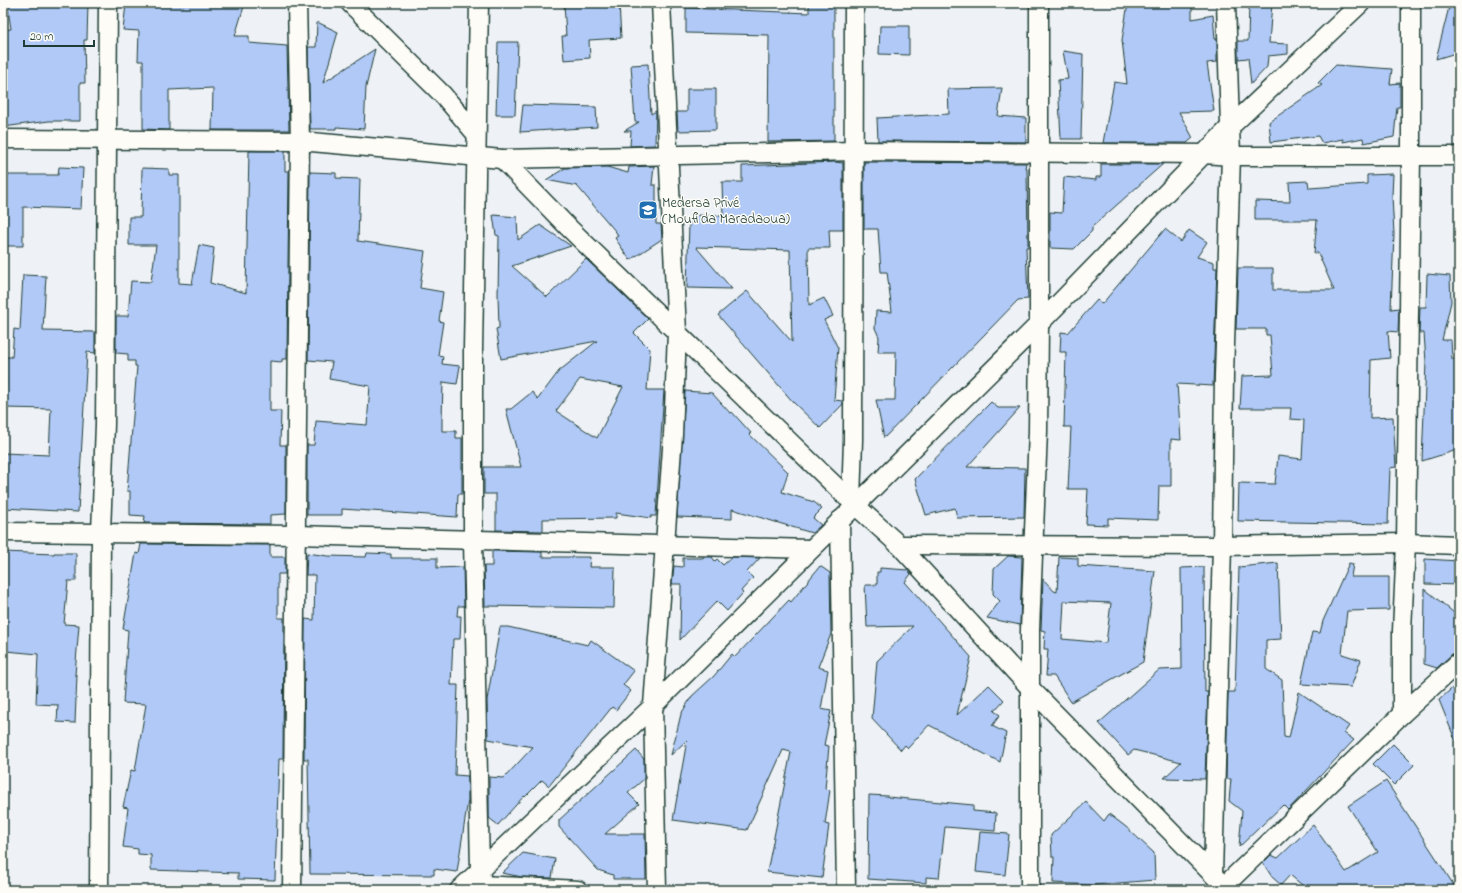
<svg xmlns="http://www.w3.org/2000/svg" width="1462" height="893" font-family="'Indie Flower',sans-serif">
<rect width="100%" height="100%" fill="#eef2f7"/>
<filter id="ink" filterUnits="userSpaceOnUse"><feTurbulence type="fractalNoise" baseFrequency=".025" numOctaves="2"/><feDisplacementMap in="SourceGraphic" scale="8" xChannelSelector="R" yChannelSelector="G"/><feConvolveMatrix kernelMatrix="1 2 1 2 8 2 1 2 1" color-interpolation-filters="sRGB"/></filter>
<g filter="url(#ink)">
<g fill="#b1c9f7" stroke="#1f3d34" fill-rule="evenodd">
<path d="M7,3H88L87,40H84L85,83H80V121H49L3,127V30L11,29Z"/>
<path d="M140,3H245L235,36H249V43L287,46L289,130H212L213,88L169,90V130L143,129V61H138L139,31L123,30L126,4L140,6Z"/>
<path d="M564,3H619L621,38L589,40L590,58L564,60L562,36H566Z"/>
<path d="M809,3H834V141L768,142L769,35L686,33V8L809,13Z"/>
<path d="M1128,3H1192V19L1213,15L1215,39H1217V62L1207,63L1214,111L1179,112L1193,138L1187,143H1103L1114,82L1127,84L1122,40Z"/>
<path d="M1249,3H1272L1269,43L1288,44V54L1268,56L1267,67L1251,84L1248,58L1238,59V41H1248Z"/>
<path d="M1450,3H1459V52L1436,59Z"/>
<path d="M317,22L338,32L323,83L375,49L366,87L364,129L336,127V129H310L308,47H316Z"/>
<path d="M880,26H909V55L879,54Z"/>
<path d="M498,42H518L515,115H496Z"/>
<path d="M1063,51L1083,54L1081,139H1061L1058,80L1068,79Z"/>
<path d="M648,64L651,114L656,111L655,145L630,146L631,131H624L639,122H635L631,65Z"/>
<path d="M1336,65L1392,69L1390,84L1400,83V107H1397L1394,137L1364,143L1363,138L1343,142V139L1322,143L1318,136L1271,142L1269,122L1322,85L1318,83Z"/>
<path d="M1002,88L998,116L1026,118V142L878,141L877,118L949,114L948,89Z"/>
<path d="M687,89H716V130L678,131L677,112H687Z"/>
<path d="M523,105L596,107L597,127L520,132Z"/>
<path d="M249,151H285V171H289L287,359H282V362L270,361V411H281L280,445H286V514L270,515V524L144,523L145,516L130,515V491H127L137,366H135V361H128V354L116,353V316H128L131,281L151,282L156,245H129V217H141L142,168L169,169V175H179V283L192,284L199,245L214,248L210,283L246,293Z"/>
<path d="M835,162L843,163V230H829L830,248H808L809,305L824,298L833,316L824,320L838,348L834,400L843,401V404L820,428L793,402L718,315L747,291L792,342L790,250L696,247L732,289L687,288L689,223H694V215L723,216L722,182H742V166Z"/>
<path d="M864,162L1026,163L1025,168H1027L1028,247H1026L1028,299L1018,300L884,438L876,400H895L896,352H878L879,337L875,328L876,311L892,312L887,272H881L878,229H864Z"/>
<path d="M1101,164H1163L1092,227V231L1074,249L1050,248V212L1062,213L1064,177L1096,180V177H1101Z"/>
<path d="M654,166L652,185H656V224H661L662,239L630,260L615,238L618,236L616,232L577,186L546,180L565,168L607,167L628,173L629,167Z"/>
<path d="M59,167L83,168L81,209L23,207V246H3L4,175H58Z"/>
<path d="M310,172L336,173V178L360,179L358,241L425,251L420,288L443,292L439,321L443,322L438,355L443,356L442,364L460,366L457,384L443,382L442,420V431H456V438H462V494H458L457,517L342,509V515H307V445H314L316,421L367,425L370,386L329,379L332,362L308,360Z"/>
<path d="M1393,174L1392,196L1394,234L1391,309L1399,308L1398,332L1388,331L1390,358L1371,360L1370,418L1393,417L1396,467L1390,468L1388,524L1238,521L1239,483L1275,484L1278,456L1302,459L1304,420L1290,419L1291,408H1240L1242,376L1273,375L1270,335H1266V329H1236L1238,268H1273V290H1334L1318,253H1314L1317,220H1255V201L1290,202L1289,182L1308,181L1309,188L1367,184V175Z"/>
<path d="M493,215L517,217L518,240L540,225L571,246L512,266L547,297L586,259L648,319L634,333L650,349L647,390H664L656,516H651V518L616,513V518L543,519V531L496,530V494H484V467H521L506,409H511L532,392L538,399L559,371L597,341L501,359L496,329L499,328L498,295L499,236L496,235ZM580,379L623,387L597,438L556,411Z"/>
<path d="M1165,229L1181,242L1189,230L1207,242L1197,257L1214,262V268H1217L1213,386L1177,384L1181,440L1171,439V486H1159L1158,520L1108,518V525L1086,524L1088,489H1068L1071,427H1064L1066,352H1060L1061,332L1068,333L1097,300L1102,304Z"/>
<path d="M1427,274L1450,276L1451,302L1442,340H1451L1452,359H1459V411L1457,450L1422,461L1426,362L1424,333H1419L1420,307H1426Z"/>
<path d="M23,275L46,276L43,331L95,332V353L87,352L78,512L3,508V453L49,455L51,409L4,408L6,379H3V357H12L14,329L20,330Z"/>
<path d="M685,391L712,393L730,413L732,412L751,433L749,434L788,472L782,492L814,502L822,509L813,518L821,525L812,533L732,509V519L677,517Z"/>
<path d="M991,402L998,408H1020L967,467L1025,468L1024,517L957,518L955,508L926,515L915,479Z"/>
<path d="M141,544L270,545V557H285V574H278V618H284L283,759H279L275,880L238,879V873L151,870V855L138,854V849L123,847L128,808L123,807L131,770L135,771L146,704L123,703L128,630L123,629L136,553L139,554Z"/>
<path d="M492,551L542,552V557H590L589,567H615L614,608L485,606L484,566H492Z"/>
<path d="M3,552L54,554V553H76V581H68L64,624L79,625L75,675H77L75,723L57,722L58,705L36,704L38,654L6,651L7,639H3Z"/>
<path d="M307,553L328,556L366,557L367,553L391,554V558H437V568L463,567L464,606H458L457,616H461L460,639H453L451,685H458L455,775L468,776V800L457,872L434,869V875L310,874L308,759H304L305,619L314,620L315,575H306Z"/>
<path d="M1008,556L1022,557L1020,625L987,618L1000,601L993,594L994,569Z"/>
<path d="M704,557H712L715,561L717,559L723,565L732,557L760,558L747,572L753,578L741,591L743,593L727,611L717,601L680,640L681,584H672L674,566L683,567V558H702Z"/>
<path d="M1059,557L1078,558V566L1155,571L1143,662L1071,702L1054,676H1046L1048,649H1044L1045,631L1041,630L1043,579L1054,591L1057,592ZM1064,601L1111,603L1106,643L1062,639Z"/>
<path d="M1425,559L1459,561V585L1425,584Z"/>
<path d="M1278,563L1281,639L1266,640V669L1282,680L1284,737L1289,738L1299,692L1349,726L1344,733L1354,740L1288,810L1283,805L1239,847L1242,811L1229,801L1231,779H1226L1228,692H1235L1239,567Z"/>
<path d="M1349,563L1353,564L1351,577H1389V610L1347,611L1342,654L1361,660L1351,687L1301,684L1312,632L1320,633L1323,621Z"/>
<path d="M820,566L830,573L831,634L818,667L828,670L821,709L831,711L824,745L829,746L825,789L830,790L825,824L829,825L822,878L767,872L791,752L783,750L747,830L673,820L687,740L671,755L681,714L692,696L714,676L732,654L735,657L789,600L791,602Z"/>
<path d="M1204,567L1205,692H1208L1205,779L1164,778L1181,762L1134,750L1128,755L1099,723L1159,670L1182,669L1181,568Z"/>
<path d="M880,568L908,570L911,574L905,582L971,657L957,715L989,685L1004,700L994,711L1000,715L992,726L1006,733L1000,762L929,725L908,748L905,745L901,750L872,719L877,661L913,626L867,627L865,585H877V572H880Z"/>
<path d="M1425,589L1459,617V652L1452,654L1437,668L1424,664Z"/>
<path d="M500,627H508L588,645L591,640L634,671L623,685L631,691L616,710L612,707L549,786L542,780L525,797L524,796L498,825L489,818V777L504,778L533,747L488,739L487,700Z"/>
<path d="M1459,682V747H1458L1439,700Z"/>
<path d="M1393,744L1414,765L1394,785L1373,764Z"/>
<path d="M636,750L644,759V779L628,793L639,804L605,834H645L646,879H613V875L598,870L559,827V820Z"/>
<path d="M1386,781L1457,890H1308L1290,875L1281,885L1272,877L1263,863L1271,855L1278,858L1313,825L1346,872L1378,852L1348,806Z"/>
<path d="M869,795L888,796V797L973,805V811L996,813L995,831L945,827L939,878L926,877V883L868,879Z"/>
<path d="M1086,802L1104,821L1109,814L1126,827L1154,853L1155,880L1094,885L1053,883L1054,857H1052L1051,835Z"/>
<path d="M980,832L1009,834L1005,875L976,872Z"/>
<path d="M523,853L555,859L552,878L522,877L502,873Z"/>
</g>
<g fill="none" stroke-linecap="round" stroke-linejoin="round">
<defs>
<g id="minor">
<path d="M350,3L443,95L476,134"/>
<path d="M479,3L473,350V541L480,869L482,885L578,890"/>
<path d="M3,139L300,141L502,159L855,151L1204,154L1231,156H1459"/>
<path d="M502,159L567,226L855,505L899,545L1031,689L1228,890"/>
<path d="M851,501L853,440L854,3"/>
<path d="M840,520L846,890"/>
<path d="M3,532L296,535L810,549"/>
<path d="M899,545L1222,546L1406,543L1459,545"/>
<path d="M1402,714V631L1406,543L1411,155V3"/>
<path d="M1213,874L1222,546L1224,375L1231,156L1226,3"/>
<path d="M99,890L101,533L105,424L108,3"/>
<path d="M292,890L300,141L297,3"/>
<path d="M459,890L653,706L1039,324L1229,128L1361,3"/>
<path d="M657,890L653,706L673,435L677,332L661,3"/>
<path d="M1030,890V630L1038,431L1039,324V3"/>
<path d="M1220,890L1402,714L1459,662"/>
</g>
</defs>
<use href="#minor" stroke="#1f3d34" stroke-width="21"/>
<use href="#minor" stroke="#fdfcf7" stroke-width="18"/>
</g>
</g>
<defs>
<symbol id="school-square" viewBox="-11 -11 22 22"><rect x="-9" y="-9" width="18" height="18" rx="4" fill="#1f6fb2" stroke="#fdfcf7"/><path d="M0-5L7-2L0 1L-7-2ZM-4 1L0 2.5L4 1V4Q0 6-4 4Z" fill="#fff"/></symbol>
</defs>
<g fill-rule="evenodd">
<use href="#school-square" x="637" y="199" width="22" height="22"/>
</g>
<g text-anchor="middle" stroke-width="3" stroke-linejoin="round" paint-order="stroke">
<g font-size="14" fill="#1f3d34" stroke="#fdfcf7" text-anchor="start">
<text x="662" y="207">Medersa Privé<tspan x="662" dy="16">(Moufida Maradaoua)</tspan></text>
</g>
</g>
<rect width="1462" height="893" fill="none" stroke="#fdfcf7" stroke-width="16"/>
<rect x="8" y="8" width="1446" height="877" fill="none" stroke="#1f3d34" stroke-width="1.5" filter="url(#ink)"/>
<path d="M24 40v6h70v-6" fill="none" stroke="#1f3d34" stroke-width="2"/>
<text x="30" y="40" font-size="12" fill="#1f3d34" stroke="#fdfcf7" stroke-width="3" paint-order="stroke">20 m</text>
</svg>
